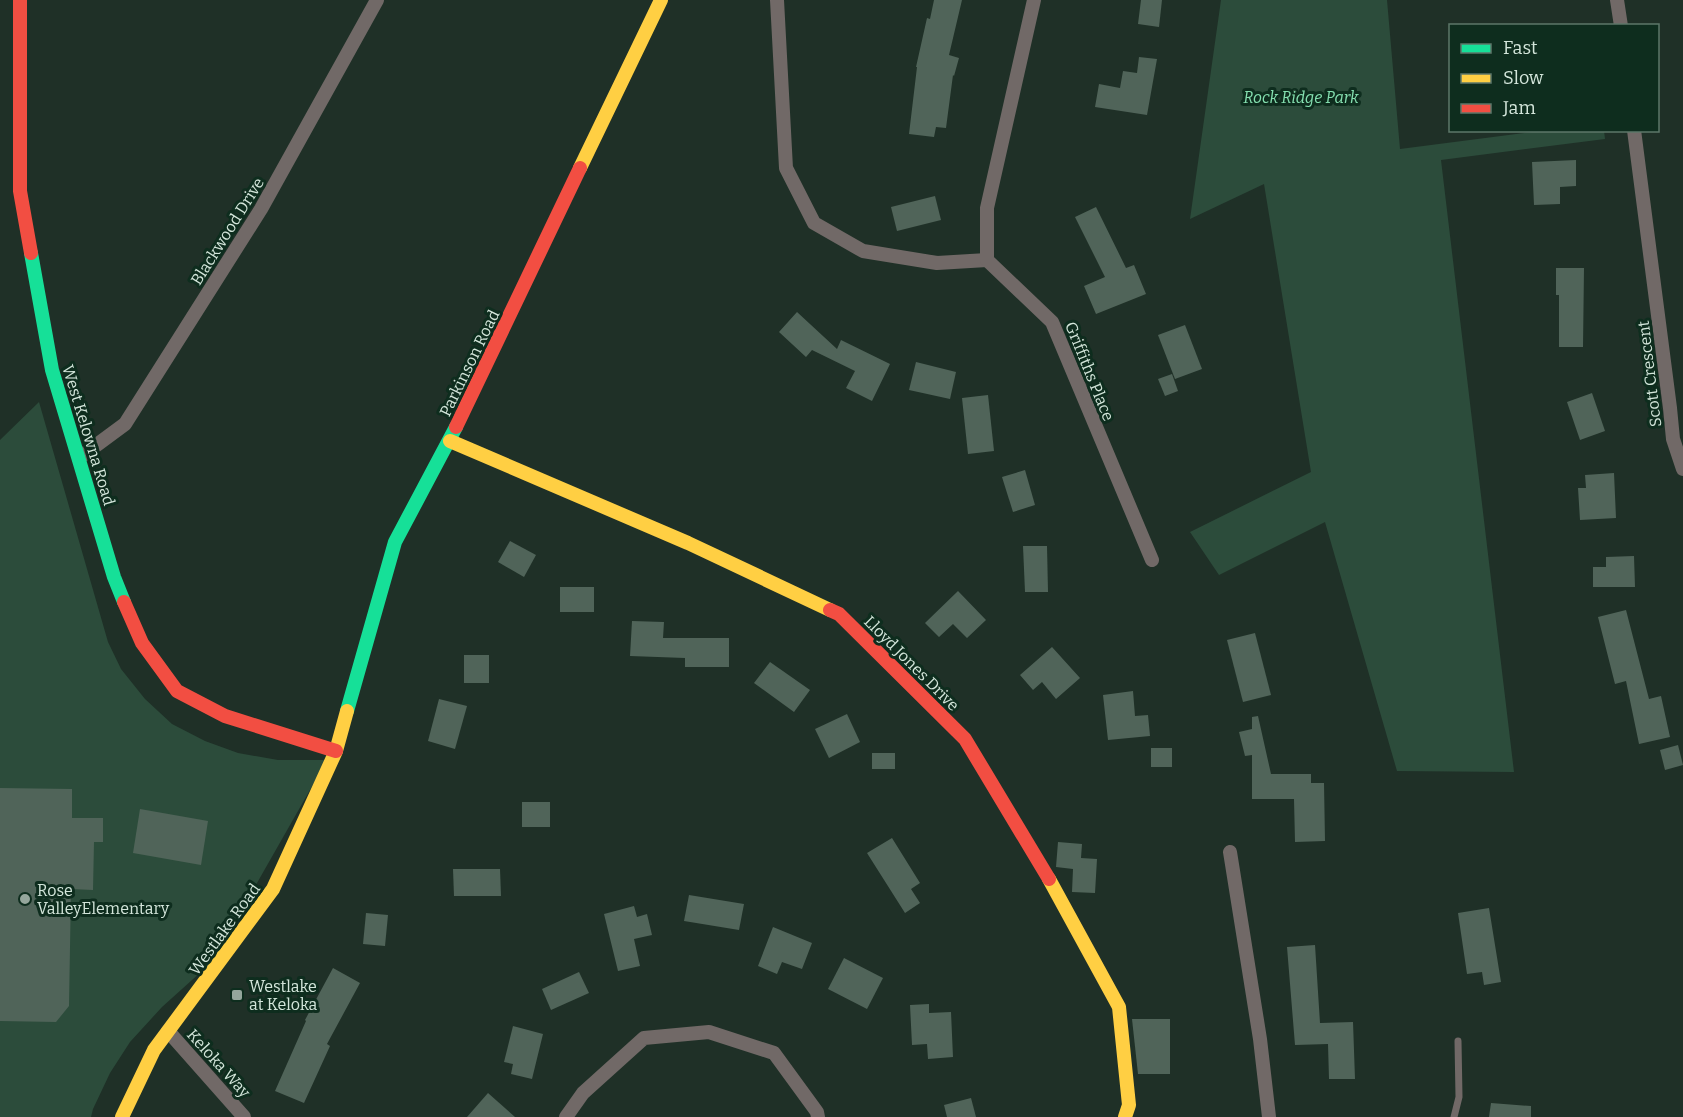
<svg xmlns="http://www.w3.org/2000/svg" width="1683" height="1117" font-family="Bitter,serif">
<rect width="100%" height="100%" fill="#1f3027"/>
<g fill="#2c4c3b">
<path d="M1221,0H1387L1400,149L1540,131H1604L1605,139L1441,160L1514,772L1397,771L1325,522L1219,575L1190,532L1311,472L1264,184L1190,219Z"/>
<path d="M39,402L108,642L121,669L145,699L172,724L205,741L238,753L278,760H327L212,962L162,1007L130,1042L110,1073L93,1109L91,1117H0V440Z"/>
</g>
<g fill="#506459">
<path d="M934,0H962L949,55L959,58L954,76L953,75L946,128L936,127L934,137L909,134L917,67H916L927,18L930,19Z"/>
<path d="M1141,0H1162L1159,27L1138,24Z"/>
<path d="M1139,57L1157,59L1147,115L1095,107L1099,84L1120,88L1123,71L1137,73Z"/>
<path d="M1576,160V186L1560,187V204L1534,205L1532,162Z"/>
<path d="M935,196L941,220L897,231L891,207Z"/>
<path d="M1096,207L1126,268L1134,265L1146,294L1096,314L1084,286L1105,277L1075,217Z"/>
<path d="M1556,268H1584L1583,347H1559V295H1556Z"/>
<path d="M797,312L837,349L841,340L890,364L872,401L846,388L855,371L812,350L806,357L779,332Z"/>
<path d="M1185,325L1202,369L1175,379L1158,335Z"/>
<path d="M916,362L956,372L950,399L909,390Z"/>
<path d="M1172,374L1178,391L1165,396L1158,379Z"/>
<path d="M1592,393L1605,431L1580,440L1567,402Z"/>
<path d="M988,395L994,451L968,454L962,398Z"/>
<path d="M1025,470L1035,505L1013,512L1002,477Z"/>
<path d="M1614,473L1616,518L1580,520L1578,488H1586L1585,475Z"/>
<path d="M510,541L536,555L524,577L498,562Z"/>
<path d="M1023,546H1047L1048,592H1025Z"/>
<path d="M1634,556L1635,587H1593V567H1606V557Z"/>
<rect x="560" y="587" width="34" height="25"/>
<path d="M958,591L986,620L967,638L953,624L939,637L925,623Z"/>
<path d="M1626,610L1649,699L1661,696L1670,737L1639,744L1626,681L1615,684L1598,617Z"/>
<path d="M632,621L664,622L663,638H729V667H685V658L630,656Z"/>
<path d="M1255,633L1271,695L1243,702L1227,640Z"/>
<path d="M1052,647L1080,678L1056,699L1042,682L1033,690L1020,675Z"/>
<rect x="464" y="655" width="25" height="28"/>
<path d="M770,662L810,690L794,712L754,683Z"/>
<path d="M1133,691L1135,716L1148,715L1150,736L1108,740L1103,695Z"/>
<path d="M439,699L467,706L455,749L428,741Z"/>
<path d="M847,714L860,742L829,758L815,729Z"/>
<path d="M1258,716L1271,774H1311V783H1324L1325,841L1295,842L1294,799H1252V755L1245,756L1239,732L1252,729V717Z"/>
<path d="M1678,745L1683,765L1665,770L1660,750Z"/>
<rect x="1151" y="748" width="21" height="19"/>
<rect x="872" y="753" width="23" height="16"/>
<path d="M0,788L72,789V818H103V842H94L93,890L71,889L69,1006L56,1022L0,1021Z"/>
<rect x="522" y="802" width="28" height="25"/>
<path d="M140,809L208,821L201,865L133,853Z"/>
<path d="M892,838L920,883L911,889L920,903L905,913L867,853Z"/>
<path d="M1058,842L1082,844L1081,858L1097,859L1095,893L1072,892L1073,869L1056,867Z"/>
<path d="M453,869H500L501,896H454Z"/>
<path d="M689,895L744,904L739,930L684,921Z"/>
<path d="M634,906L637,917L647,914L652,935L634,939L640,966L618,971L604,914Z"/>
<path d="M1489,908L1501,982L1484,985L1482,972L1467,974L1458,913Z"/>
<path d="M366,913L388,915L385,946L363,944Z"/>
<path d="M773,927L812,943L802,969L782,962L777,974L758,966Z"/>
<path d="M1315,945L1320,1023L1353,1022L1355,1079H1329L1328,1044L1295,1045L1287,947Z"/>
<path d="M844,958L883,978L867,1009L828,989Z"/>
<path d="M333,968L360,983L327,1044L330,1046L304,1103L275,1091L306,1021L305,1020Z"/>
<path d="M579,972L589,993L551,1010L542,989Z"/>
<path d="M929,1004V1013L951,1012L953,1057L928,1059L927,1044L912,1045L910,1005Z"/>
<path d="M1132,1019H1170V1074H1138Z"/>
<path d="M513,1026L543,1034L532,1079L511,1074L513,1064L504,1062Z"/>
<path d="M488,1093L515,1117H467Z"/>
<path d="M971,1098L976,1117H947L944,1105Z"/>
<path d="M1491,1103L1531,1106V1117H1489Z"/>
</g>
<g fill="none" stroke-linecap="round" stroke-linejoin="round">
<path stroke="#716967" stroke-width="7" d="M1454,1117L1459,1097L1458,1041"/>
<g stroke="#716967" stroke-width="14">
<path d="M777,0L786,168L814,223L863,251L937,263L987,260"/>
<path d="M1034,0L987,208V260L1052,322L1152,560"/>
<path d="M1617,0L1621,26"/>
<path d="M1634,130L1670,408L1673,439L1683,469"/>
<path d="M79,458L125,424L261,209L377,0"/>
<path d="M1230,852L1260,1039L1269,1117"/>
<path d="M168,1031L244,1117"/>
<path d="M566,1117L583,1093L644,1038L709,1032L774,1053L817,1112L818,1117"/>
</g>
<g stroke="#16e098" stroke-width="14">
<path d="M31,253L52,370L114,577L124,602"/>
<path d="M347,711L395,542L456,427"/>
</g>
<g stroke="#ffcf43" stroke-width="14">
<path d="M580,168L661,0"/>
<path d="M450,441L688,543L830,610"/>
<path d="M1049,879L1119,1007L1129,1105L1125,1117"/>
<path d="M122,1117L154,1050L273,889L336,751L347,711"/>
</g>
<g stroke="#f24e42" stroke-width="14">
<path d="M20,0V191L31,253"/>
<path d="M456,427L580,168"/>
<path d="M124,602L142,643L177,691L225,716L336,751"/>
<path d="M830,610L839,614L965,739L1049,879"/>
</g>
</g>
<g fill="#95a69c" stroke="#0e2d1e" stroke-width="2">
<circle cx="25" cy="899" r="6"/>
<rect x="231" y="989" width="12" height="12" rx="3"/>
</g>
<g text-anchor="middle" stroke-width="6" stroke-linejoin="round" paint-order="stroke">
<g font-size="16" font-style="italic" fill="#85e0b0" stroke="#0e2d1e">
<text x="1301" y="103">Rock Ridge Park</text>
</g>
<g font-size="16" fill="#d4e6db" stroke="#0e2d1e">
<text transform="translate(227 231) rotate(-58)" y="6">Blackwood Drive</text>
<text transform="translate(469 363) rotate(-64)" y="6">Parkinson Road</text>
<text transform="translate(1090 371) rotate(68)" y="6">Griffiths Place</text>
<text transform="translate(1649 374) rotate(-97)" y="6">Scott Crescent</text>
<text transform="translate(89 435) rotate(73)" y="6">West Kelowna Road</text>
<text transform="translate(912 663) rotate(45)" y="6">Lloyd Jones Drive</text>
<text transform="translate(224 929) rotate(-54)" y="6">Westlake Road</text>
<text transform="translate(219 1063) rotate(48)" y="6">Keloka Way</text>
</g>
<g font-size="16" fill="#d4e6db" stroke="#0e2d1e" text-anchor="start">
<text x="37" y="896">Rose<tspan x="37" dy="18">ValleyElementary</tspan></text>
<text x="249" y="992">Westlake<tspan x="249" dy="18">at Keloka</tspan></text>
</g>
</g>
<rect x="1449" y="24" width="210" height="108" fill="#0e2d1e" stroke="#5d776a" stroke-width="1.5"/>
<rect x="1461" y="44" width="30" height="9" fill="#16e098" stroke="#5d776a" stroke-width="1.5"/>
<text x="1503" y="54" font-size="18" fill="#d4e6db">Fast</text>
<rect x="1461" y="74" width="30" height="9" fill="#ffcf43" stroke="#5d776a" stroke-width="1.5"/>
<text x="1503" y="84" font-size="18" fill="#d4e6db">Slow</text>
<rect x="1461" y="104" width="30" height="9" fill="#f24e42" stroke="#5d776a" stroke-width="1.5"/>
<text x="1503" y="114" font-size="18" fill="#d4e6db">Jam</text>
</svg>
